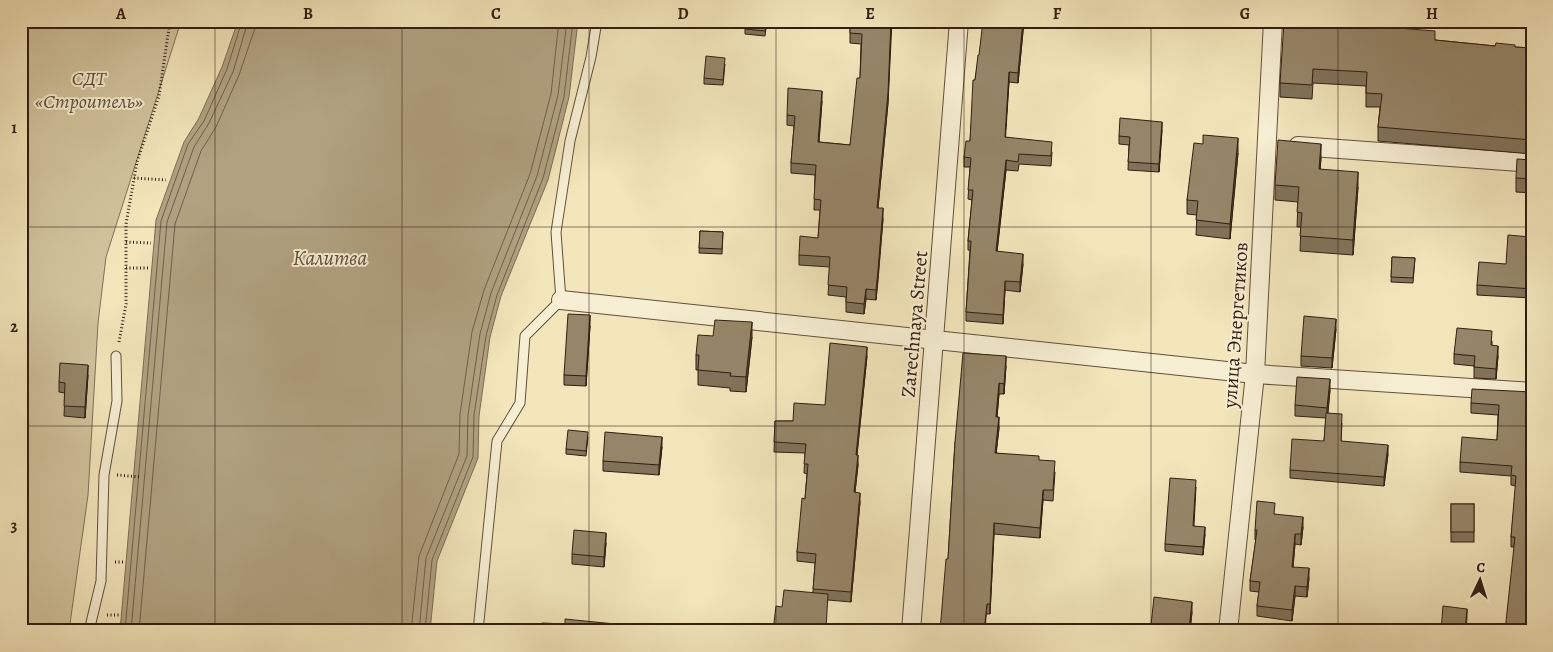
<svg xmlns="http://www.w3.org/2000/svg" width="1553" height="652" font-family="Alegreya,serif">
<rect width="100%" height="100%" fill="#f3e6bb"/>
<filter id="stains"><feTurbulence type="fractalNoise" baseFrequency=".004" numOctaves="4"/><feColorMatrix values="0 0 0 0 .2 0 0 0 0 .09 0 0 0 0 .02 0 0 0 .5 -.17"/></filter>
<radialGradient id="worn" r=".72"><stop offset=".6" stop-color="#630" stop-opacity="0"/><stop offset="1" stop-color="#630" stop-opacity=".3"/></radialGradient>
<path fill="#d2c49e" stroke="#827158" d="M21,21H181L106,257L98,323L88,495L69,631H21Z"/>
<path fill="#b1a281" stroke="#7e6d54" d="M238,21H578L569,97L548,180L501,296L490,337L479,416L478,458L437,561L430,631H120L156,220L184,142L199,118L222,67Z"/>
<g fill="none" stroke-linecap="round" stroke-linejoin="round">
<g stroke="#716049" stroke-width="1">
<path d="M125,631L161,221L188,144L204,121L227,69L242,21"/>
<path d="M131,631L167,222L194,147L209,123L233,72L248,21"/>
<path d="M139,631L175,224L201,151L216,127L239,75L255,28L256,21"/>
<path d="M411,631L419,556L459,454L460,414L472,332L484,290L530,174L551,94L559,21"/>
<path d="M419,631L426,558L467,456L468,415L480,334L491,293L537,176L558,95L567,21"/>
<path d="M425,631L432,560L473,457L474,415L486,336L497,295L543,178L564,97L573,21"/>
</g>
<defs>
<g id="service">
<path d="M89,631L101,581L104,475L117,401L116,356"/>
<path d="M478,631L497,441L520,403L525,336L561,300L556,232L570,141L591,57L597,21"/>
</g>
<g id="minor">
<path d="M1298,146L1532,163"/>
<path d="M561,300L1255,374L1532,392"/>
<path d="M911,631L959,21"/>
<path d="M1228,631L1255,374L1273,21"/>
</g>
</defs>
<use href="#service" stroke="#62503c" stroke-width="11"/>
<use href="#minor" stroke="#62503c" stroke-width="20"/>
<g stroke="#311e11" stroke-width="3" stroke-dasharray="1 2.5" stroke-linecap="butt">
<path d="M134,178L166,180"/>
<path d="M126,242L151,243"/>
<path d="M126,268H149"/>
<path d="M119,342L126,304V224L137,162L159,96L170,21"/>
<path d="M117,475L141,477"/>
<path d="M115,562H124"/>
<path d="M107,615H119"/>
</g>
<use href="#service" stroke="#f7efd3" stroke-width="9"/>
<use href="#minor" stroke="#f7efd3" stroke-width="18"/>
</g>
<g fill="#81735a" stroke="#311e11">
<path d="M767,21L765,36L745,34V29Z"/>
<path d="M850,21H892L888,103L878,208L883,219L878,281L876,300L866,299L864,314L846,312V297L828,295L830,267L799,265V255L818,238L820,210H814L815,175L791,173V163L794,126L787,125V115L822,101L819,142L850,145L860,78L861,44L850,43Z"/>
<path d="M1024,21L1018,83L1009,82L1005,137L1052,152L1051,166L1019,164L1018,171L1006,170L997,252L1023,264L1020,292L1005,290L1003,324L966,321V312L970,250H968V241L972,200L968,199L970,167H964V157L970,141L975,80L979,55Z"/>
<path d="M1322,25L1386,27L1435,40L1495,46L1532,48V154L1378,141V127L1380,107H1366V86L1313,83L1312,99L1280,97V83Z"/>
<path d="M725,64L723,85L704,84V78Z"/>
<path d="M1162,130L1159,172L1128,170L1129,145L1119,144V136Z"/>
<path d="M1203,144L1238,153L1230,239L1196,235L1197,215L1187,214V200Z"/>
<path d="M1321,158L1320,169L1358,187L1353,255L1300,251L1301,227H1297L1298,202L1275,200V185Z"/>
<path d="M1532,160V193L1516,192V178Z"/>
<path d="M700,231L723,232L722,254L699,253Z"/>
<path d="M1531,246L1529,265H1532V298L1477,295V285Z"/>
<path d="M1392,257L1415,258L1413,283L1391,282Z"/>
<path d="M1532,318V356L1529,355V346Z"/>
<path d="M590,326L586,386L564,385V375Z"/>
<path d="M1336,329L1332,368L1301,366V356Z"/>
<path d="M713,336L752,337L746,392L730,391V388L698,385V370H696V355Z"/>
<path d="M1492,341V345L1498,356L1496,379L1474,378V366L1454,364V354Z"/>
<path d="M867,356L857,455L858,465L855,492L860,502L851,602L828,600L773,631L782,607L813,592L815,563L797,561V552L805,499L807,474L804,473L805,453L774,452L775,421H793L825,405Z"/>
<path d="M1006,366L1004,394H999L997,417L999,428L996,453L1039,460L1055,472L1053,501L1043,500L1040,538L994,534L990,614H987L948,559L955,442Z"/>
<path d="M88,375L85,418L64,416L65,393L59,392V382Z"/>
<path d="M1330,390L1328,413L1342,423L1341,441L1388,454L1384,486L1290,478V470L1324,441L1326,418L1295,416V405Z"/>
<path d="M1532,392L1514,547H1511V537L1516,486L1511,485V476L1460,472V462L1497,440L1498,415L1471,413V403Z"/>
<path d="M588,437L586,456L566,454V449Z"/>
<path d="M662,447L659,475L603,471V461Z"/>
<path d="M1196,487L1194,526L1205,534L1203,555L1165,551V544Z"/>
<rect x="1451" y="504" width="23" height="38"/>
<path d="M1275,514L1303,527L1301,545L1295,544L1293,567L1309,578L1307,597L1295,596L1292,621L1257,616V606L1259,592L1250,591V581L1256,540H1255V530Z"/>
<path d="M606,543L604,567L572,564V554Z"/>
<path d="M1192,612L1190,631H1151V625Z"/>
</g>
<g fill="#695e4a" stroke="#311e11">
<path d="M891,21L888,103L877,218V208Z"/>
<path d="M1023,21H1024L1018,83V73Z"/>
<path d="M1009,72V82L1005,146V137Z"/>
<path d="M822,91V101L818,152V142Z"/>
<path d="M1162,122V130L1159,172V164Z"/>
<path d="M1238,138V153L1230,239V224Z"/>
<path d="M1321,144V158L1319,183V169Z"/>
<path d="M1006,160V170L996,261V251Z"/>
<path d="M1358,172V187L1353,255V240Z"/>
<path d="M883,208V219L876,300V290Z"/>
<path d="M1531,237V246L1528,274V265Z"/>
<path d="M1023,254V264L1020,292V282Z"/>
<path d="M1005,281V290L1003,324V315Z"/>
<path d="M866,289V299L864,314V304Z"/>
<path d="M590,315V326L586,386V376Z"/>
<path d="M1336,319V329L1332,368V358Z"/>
<path d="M752,322V337L746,392V377Z"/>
<path d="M1498,346V356L1496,379V369Z"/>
<path d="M867,347V356L856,464V455Z"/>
<path d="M1006,356V366L1004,394V384Z"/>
<path d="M88,365V375L85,418V407Z"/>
<path d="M1330,379V390L1327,419V408Z"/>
<path d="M999,383V394L996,427V417Z"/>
<path d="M999,417V428L995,464V453Z"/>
<path d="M662,437V447L659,475V465Z"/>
<path d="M1388,445V454L1384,486V477Z"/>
<path d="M858,455V465L854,501V492Z"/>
<path d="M1043,490V500L1040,538V528Z"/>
<path d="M860,493V502L851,602V592Z"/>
<path d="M1303,517V527L1301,545V534Z"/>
<path d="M994,523V534L990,614V604Z"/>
<path d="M1205,527V534L1203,555V547Z"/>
<path d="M606,533V543L604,567V557Z"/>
<path d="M1295,534V544L1292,577V567Z"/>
<path d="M1309,568V578L1307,597V587Z"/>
<path d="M1295,586V596L1292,621V610Z"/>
<path d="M1192,602V612L1190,631H1189Z"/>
<path d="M987,604L985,631H984Z"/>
<path d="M1467,609V617L1466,631H1465Z"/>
</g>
<g fill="#968669" stroke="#311e11">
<path d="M746,21H766L765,31L745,29Z"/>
<path d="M850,21H891L888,93L877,208H883L878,270L876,290L866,289L864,304L846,302L847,287L828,285L830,257L799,255L800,236L818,238L821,200L814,199L816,165L791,163L795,116L787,115L788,88L822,91L818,142L850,145L857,78H860L862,34L850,33Z"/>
<path d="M983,21H1023L1018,73L1009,72L1005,137L1052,142L1051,156L1019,154L1018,162L1006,160L996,251L1023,254L1020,282L1005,281L1003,315L966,312L971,241H968L973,190H968L971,158L964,157L966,141H970L973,80H975L978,55H979Z"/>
<path d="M1322,21H1354L1386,23V27L1435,31V40L1495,46L1496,43L1515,45V47L1532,48V140L1378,127L1382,94L1366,93L1367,72L1313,69L1312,85L1280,83L1284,22L1322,25Z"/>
<path d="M706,56L725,58L723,80L704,78Z"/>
<path d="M1120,118L1162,122L1159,164L1128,162L1130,137L1119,136Z"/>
<path d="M1203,135L1238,138L1230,224L1196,220L1198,201L1187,200L1194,143L1203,144Z"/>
<path d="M1278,140L1321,144L1319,169L1358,172L1353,240L1300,236L1302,213L1297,212L1299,187L1275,185Z"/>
<path d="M1517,159L1532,160V179L1516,178Z"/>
<path d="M700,231L723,232L722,249L699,248Z"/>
<path d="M1508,235L1531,237L1528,265H1532V289L1477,285L1479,262L1506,264Z"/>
<path d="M1392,257L1415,258L1413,278L1391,277Z"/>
<path d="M568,314L590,315L586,376L564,375Z"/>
<path d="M1304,316L1336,319L1332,358L1301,356Z"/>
<path d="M1532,318V346H1529Z"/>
<path d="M715,320L752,322L746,377L730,376L731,373L698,370L699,355H696L698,335L713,336Z"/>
<path d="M1457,328L1492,331L1491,345L1498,346L1496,369L1474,367L1475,356L1454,354Z"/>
<path d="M830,343L867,347L856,455H858L854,492L860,493L851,592L813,589L816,554L797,552L802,498L805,499L808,464H804L806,444L774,442L775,421H793L794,403L825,405Z"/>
<path d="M963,353L1006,356L1004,384L999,383L996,417H999L995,453L1039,456V460L1055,461L1053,490H1043L1040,528L994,523L990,604H987L984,631H940L946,559H948L955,442Z"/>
<path d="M60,363L88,365L85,407L64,406L65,383L59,382Z"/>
<path d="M1297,377L1330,379L1327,408L1295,405Z"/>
<path d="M1472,389L1532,392V631H1505L1515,537H1511L1516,476L1511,475L1512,466L1460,462L1462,437L1497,440L1499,405L1471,403Z"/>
<path d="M1326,413L1342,414L1341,441L1388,445L1384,477L1290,470L1292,439L1324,441Z"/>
<path d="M568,430L588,432L586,451L566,449Z"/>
<path d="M605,432L662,437L659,465L603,461Z"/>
<path d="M1170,478L1196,480L1193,526L1205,527L1203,547L1165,544Z"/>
<path d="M1257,501L1275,503L1274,514L1303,517L1301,534H1295L1292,567L1309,568L1307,587L1295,586L1292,610L1257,606L1260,582L1250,581L1257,530H1255Z"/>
<rect x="1451" y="504" width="23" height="28"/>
<path d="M574,530L606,533L604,557L572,554Z"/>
<path d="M784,590L828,594L826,629L834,630V631H773L776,606L782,607Z"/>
<path d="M1154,597L1192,602L1189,629L1151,625Z"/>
<path d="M1443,606L1467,609L1465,631H1441Z"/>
<path d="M565,619L615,624L614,631H542V623L565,624Z"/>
</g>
<path fill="none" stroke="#311e11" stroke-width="1" stroke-opacity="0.55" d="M215,21V631M402,21V631M589,21V631M776,21V631M964,21V631M1151,21V631M1338,21V631M21,227H1532M21,426H1532"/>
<g text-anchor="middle" stroke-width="4" stroke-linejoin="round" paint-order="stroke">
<g font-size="20" font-style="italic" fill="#61503b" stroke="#f7efd3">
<text x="89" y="85">СДТ<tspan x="89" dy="23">«Строитель»</tspan></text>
</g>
<g font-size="20" fill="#311e11" stroke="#f7efd3">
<text transform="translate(914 324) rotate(-85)" y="7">Zarechnaya Street</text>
<text transform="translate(1235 325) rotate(-86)" y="7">улица Энергетиков</text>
</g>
<g font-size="21" font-style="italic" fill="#5e4c38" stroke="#f7efd3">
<text x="330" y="265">Калитва</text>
</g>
</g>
<rect width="1553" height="652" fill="none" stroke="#f3e6bb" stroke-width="55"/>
<g transform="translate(1480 580) rotate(4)" stroke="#f7efd3" stroke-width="4" paint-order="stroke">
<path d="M0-4L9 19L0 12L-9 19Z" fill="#311e11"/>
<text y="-8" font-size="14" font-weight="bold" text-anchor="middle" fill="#311e11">С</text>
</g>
<rect x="28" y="28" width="1498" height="596" fill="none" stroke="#311e11" stroke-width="2"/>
<g font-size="16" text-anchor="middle" font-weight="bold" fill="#311e11">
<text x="121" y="19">A</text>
<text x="308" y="19">B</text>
<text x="496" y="19">C</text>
<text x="683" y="19">D</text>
<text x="870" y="19">E</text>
<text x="1057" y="19">F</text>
<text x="1245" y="19">G</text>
<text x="1432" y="19">H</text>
<text x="14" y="133">1</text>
<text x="14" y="332">2</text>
<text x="14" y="531">3</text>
</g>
<rect width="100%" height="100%" filter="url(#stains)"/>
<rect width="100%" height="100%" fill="url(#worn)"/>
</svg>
